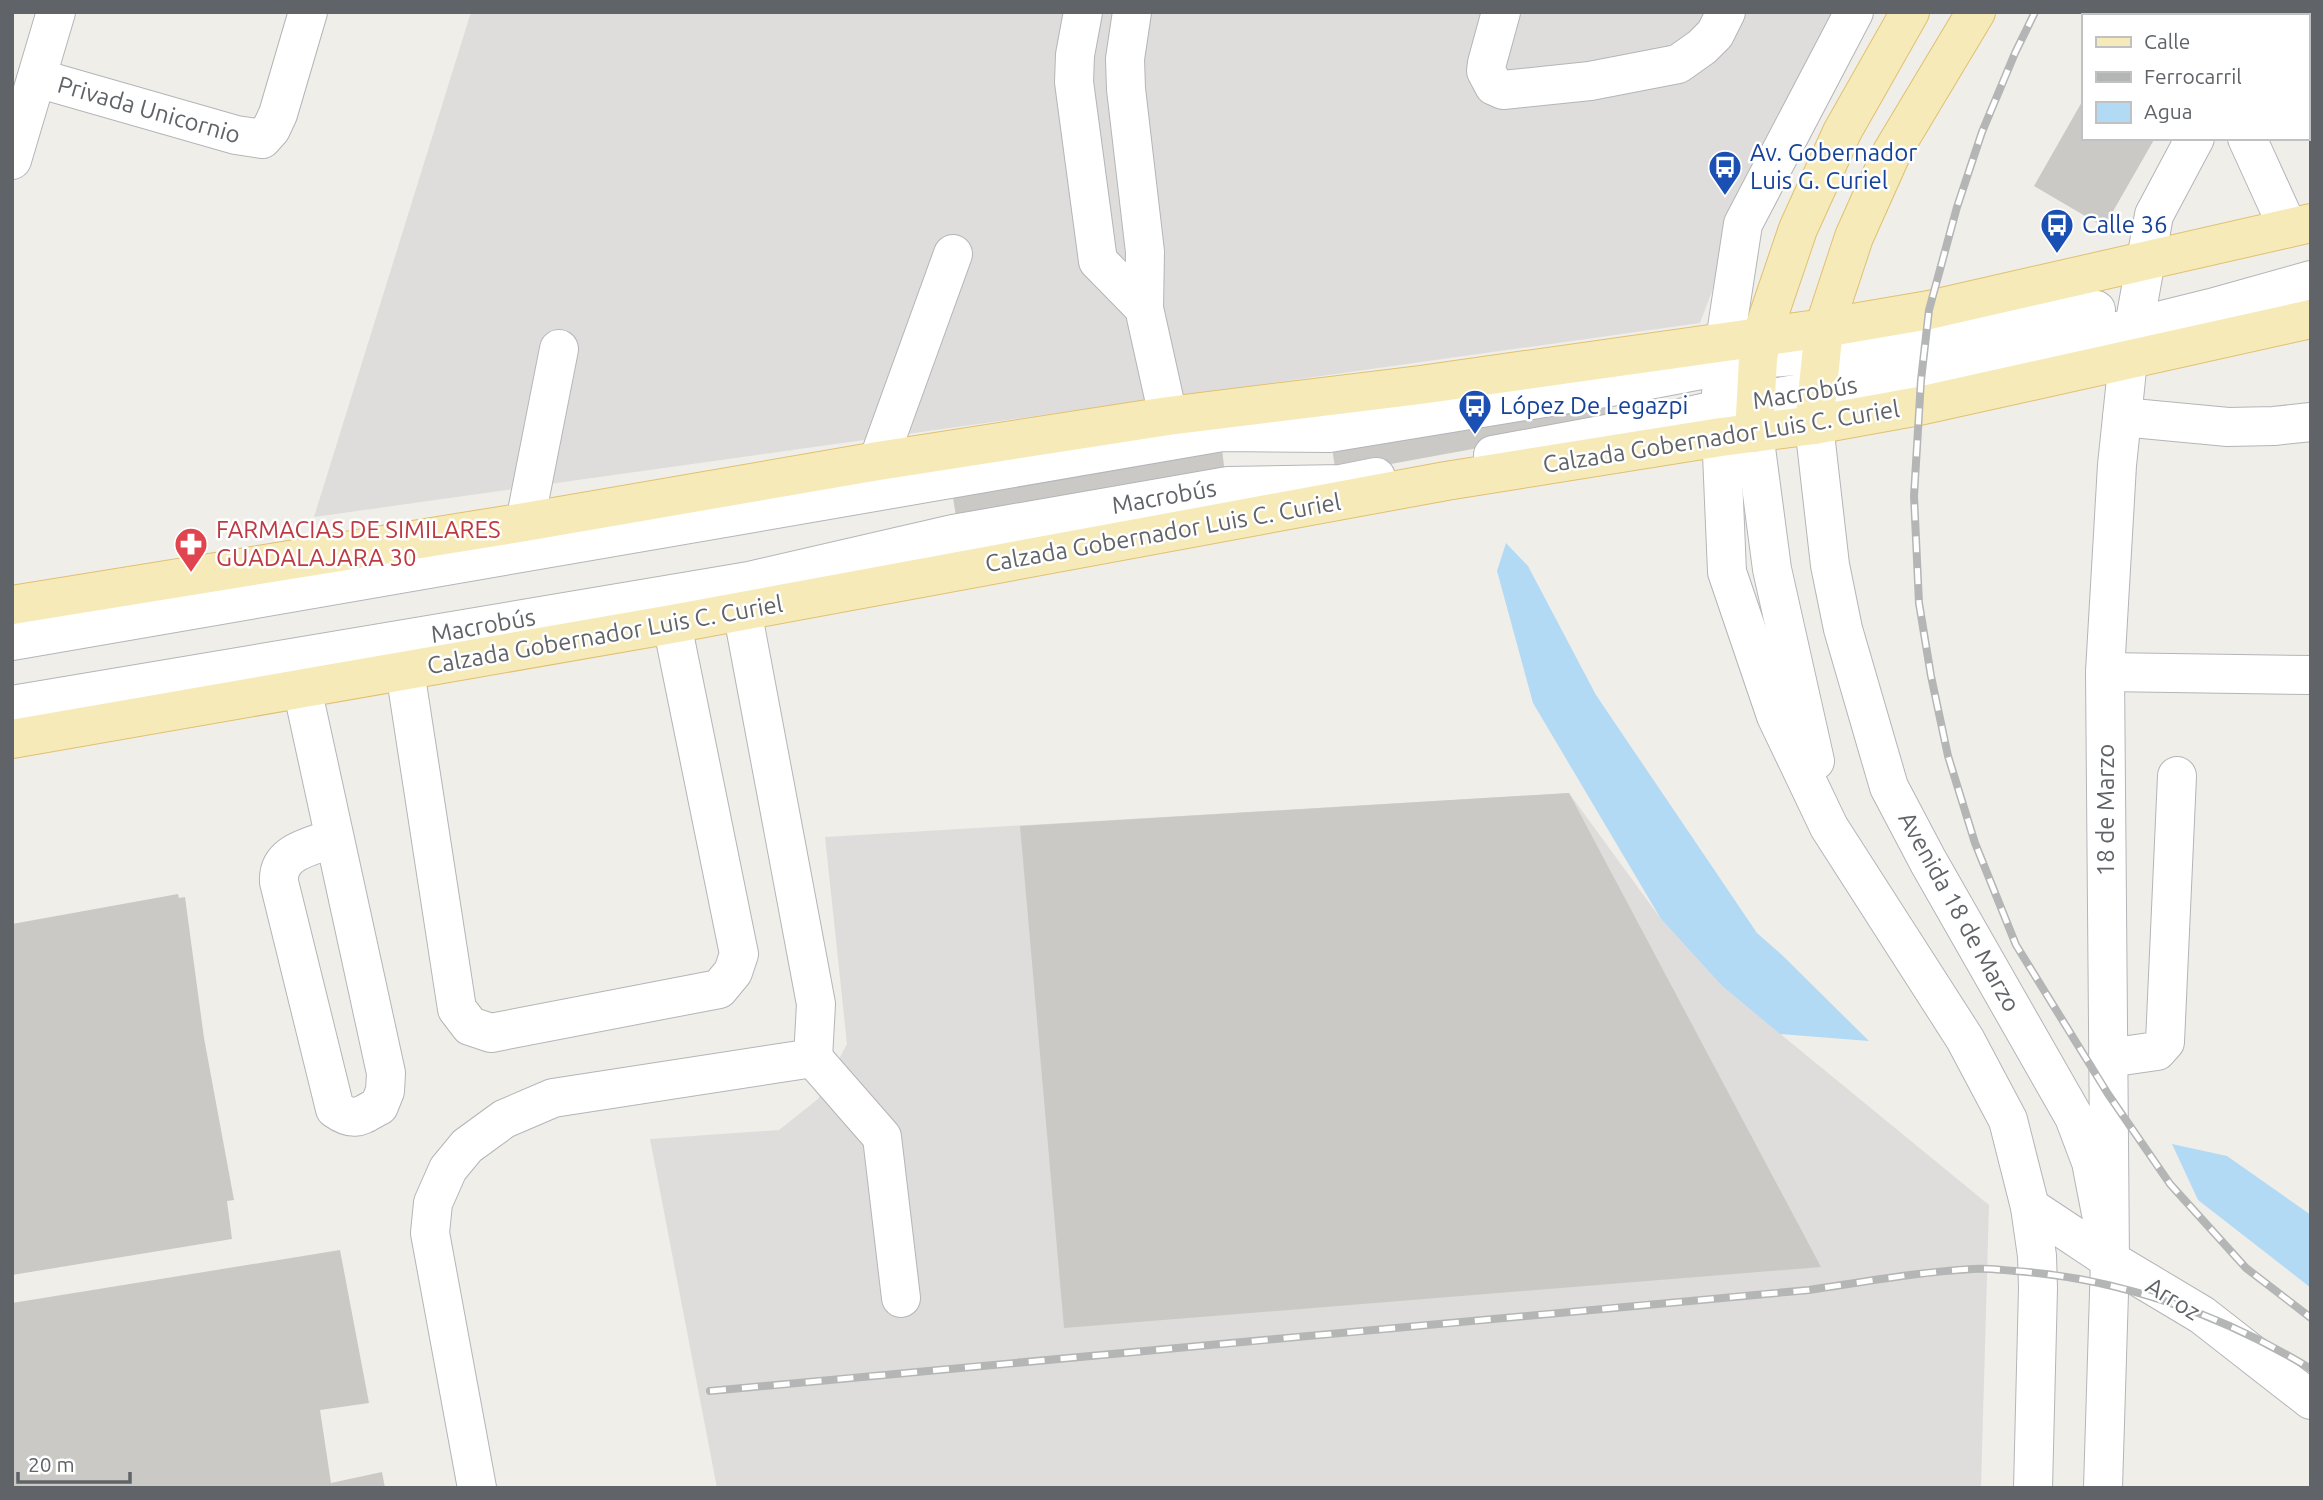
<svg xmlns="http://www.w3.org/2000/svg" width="2323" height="1500" font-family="Ubuntu,sans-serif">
<rect width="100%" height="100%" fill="#f0eee9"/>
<g fill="#dfdddb">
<path d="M471,12H1844L1754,179L1700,323L314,517Z"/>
<path d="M1569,793L1661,919L1722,986L1989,1205L1981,1488H717L650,1139L779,1130L818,1099L847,1044L825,837Z"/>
</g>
<g fill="#b3daf5">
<path d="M1506,543L1528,566L1596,695L1757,933L1782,955L1869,1041L1780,1034L1722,986L1661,919L1533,703L1497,571Z"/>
<path d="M2172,1144L2227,1156L2311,1215V1288L2198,1200Z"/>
</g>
<g fill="#cbc9c5">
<path d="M2083,100V138H2155L2104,227L2034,186Z"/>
<path d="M1611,399L1615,423L1336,474L1332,448Z"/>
<path d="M1222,449L1225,474L957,522L953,498Z"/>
<path d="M1569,793L1821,1267L1064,1328L1020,826Z"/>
<path d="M178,894L179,898L185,897L204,1038L234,1200L227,1201L232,1239L12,1275V924Z"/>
<path d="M340,1250L369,1403L320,1410L331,1483L382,1472L385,1488H12V1303Z"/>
</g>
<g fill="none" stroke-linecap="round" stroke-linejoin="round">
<defs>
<g id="minor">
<path d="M1083,12L1075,55L1074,82L1098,261L1144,308"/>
<path d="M1132,12L1125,59L1126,89L1145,252L1144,308L1168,416"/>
<path d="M1501,12L1487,63L1486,71L1494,86L1503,90L1590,81L1678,64L1702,47L1715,34L1726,12"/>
<path d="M1854,12L1743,224L1725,341L1720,407L1727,572L1776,716L1829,827L1965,1039L2008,1120L2030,1207L2037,1256L2038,1288L2033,1488"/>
<path d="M2109,12L2114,16"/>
<path d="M2261,16L2263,12"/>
<path d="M37,78L236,135L262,139L271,129L278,114L308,12"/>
<path d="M2247,138L2288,228"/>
<path d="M12,160L56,12"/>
<path d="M2122,417L2228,427L2274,426L2311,422"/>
<path d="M1814,425L1830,565L1843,629L1889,787L1928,861L2074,1117L2091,1162L2110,1260L2103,1488"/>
<path d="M1754,433L1772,569L1815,761"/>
<path d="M1493,455L1623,431L1755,401L1859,383L1921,380L2211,308L2311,280"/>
<path d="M878,461L953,254"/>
<path d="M525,522L559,349"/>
<path d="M12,641L1222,432L1329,433L1617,386L1758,359L1924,345L2096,310"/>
<path d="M405,671L457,1009L470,1026L491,1033L719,989L733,972L739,954L672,624"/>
<path d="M2105,672L2311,675"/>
<path d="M302,688L386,1073L385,1091L379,1106C360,1116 355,1123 335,1109L279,882C277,851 311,847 334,838"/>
<path d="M12,705L749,581L953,534L1228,486L1341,484L1376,477"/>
<path d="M813,1058L882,1137L901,1298"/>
<path d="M2108,1058L2157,1051L2165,1042L2177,776"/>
<path d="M2030,1207L2110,1260L2202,1315L2311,1400"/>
<path d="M2110,1260L2105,672L2117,465L2128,360L2154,215L2195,138"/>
<path d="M477,1488L430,1233L433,1203L448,1169L467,1146L504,1119L553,1098L813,1058L816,1004L742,610"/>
</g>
<g id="major">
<path d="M1814,425L1824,328L1854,237L1892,152L1976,12"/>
<path d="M1754,433L1758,359L1762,335L1798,229L1842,132L1910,12"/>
<path d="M12,605L525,522L878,461L1168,416L1420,385L1824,328L1929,310L2311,223"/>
<path d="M12,739L672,624L1446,481L1721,437L1814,425L1919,406L2311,319"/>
</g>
</defs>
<use href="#minor" stroke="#b4b5b9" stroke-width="40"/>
<use href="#major" stroke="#e1c070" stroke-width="40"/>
<use href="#minor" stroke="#fff" stroke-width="38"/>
<use href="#major" stroke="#f6ebb8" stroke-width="38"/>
<defs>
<g id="rail">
<path d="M2035,12L2015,53L1982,132L1957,207L1929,310L1921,380L1914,496L1919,603L1931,676L1948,756L1975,843L2016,945L2108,1094L2170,1184L2246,1268L2311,1318"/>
<path d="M710,1391L1809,1290C1863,1282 1918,1272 1973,1269C1987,1268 2001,1270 2015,1271C2119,1278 2223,1315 2311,1369"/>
</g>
</defs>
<use href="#rail" stroke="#b4b5b5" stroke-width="8"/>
<use href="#rail" stroke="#fff" stroke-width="5" stroke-dasharray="16" stroke-linecap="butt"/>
</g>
<defs>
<symbol id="bus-pin" viewBox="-11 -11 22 30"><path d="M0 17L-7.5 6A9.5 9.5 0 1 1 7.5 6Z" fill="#1a4fb4" stroke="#fff"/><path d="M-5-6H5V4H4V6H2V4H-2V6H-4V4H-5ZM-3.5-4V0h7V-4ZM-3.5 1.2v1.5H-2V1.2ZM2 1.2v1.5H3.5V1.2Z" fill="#fff"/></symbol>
<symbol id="pharmacy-pin" viewBox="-11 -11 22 30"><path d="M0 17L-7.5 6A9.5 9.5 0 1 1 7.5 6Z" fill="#e0444e" stroke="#fff"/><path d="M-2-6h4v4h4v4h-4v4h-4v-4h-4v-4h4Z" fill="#fff"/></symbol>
</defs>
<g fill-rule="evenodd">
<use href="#bus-pin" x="1706" y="148" width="38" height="52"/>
<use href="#bus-pin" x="2038" y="206" width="38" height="52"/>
<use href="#bus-pin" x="1456" y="387" width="38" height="52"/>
<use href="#pharmacy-pin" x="172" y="525" width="38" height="52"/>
</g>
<g text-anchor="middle" stroke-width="5" stroke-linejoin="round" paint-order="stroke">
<g font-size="24" fill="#606367" stroke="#fff">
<text transform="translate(149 110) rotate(16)" y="8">Privada Unicornio</text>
<text transform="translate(1805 393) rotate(-9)" y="8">Macrobús</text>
<text transform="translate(1721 437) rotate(-9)" y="8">Calzada Gobernador Luis C. Curiel</text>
<text transform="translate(1164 497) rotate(-10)" y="8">Macrobús</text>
<text transform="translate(1163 533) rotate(-10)" y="8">Calzada Gobernador Luis C. Curiel</text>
<text transform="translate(483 626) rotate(-10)" y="8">Macrobús</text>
<text transform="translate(605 635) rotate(-10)" y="8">Calzada Gobernador Luis C. Curiel</text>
<text transform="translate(2106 810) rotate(-90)" y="8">18 de Marzo</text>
<text transform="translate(1959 912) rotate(61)" y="8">Avenida 18 de Marzo</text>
<text transform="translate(2173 1299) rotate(32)" y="8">Arroz</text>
</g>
<g font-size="24" fill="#164399" stroke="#fff" text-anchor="start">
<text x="1750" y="161">Av. Gobernador<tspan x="1750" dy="28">Luis G. Curiel</tspan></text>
<text x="2082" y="233">Calle 36</text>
<text x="1500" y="414">López De Legazpi</text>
</g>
<g font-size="24" fill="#be3a42" stroke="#fff" text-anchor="start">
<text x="216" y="538">FARMACIAS DE SIMILARES<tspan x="216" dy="28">GUADALAJARA 30</tspan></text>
</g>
</g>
<rect width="2323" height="1500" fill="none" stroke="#606367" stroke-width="28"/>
<rect x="2082" y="14" width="228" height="126" fill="#ffffff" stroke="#bfc1c2" stroke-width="2"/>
<rect x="2096" y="37" width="35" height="10" fill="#f6ebb8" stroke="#bfc1c2" stroke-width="2"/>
<text x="2144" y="49" font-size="21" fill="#606367">Calle</text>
<rect x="2096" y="72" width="35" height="10" fill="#b4b5b5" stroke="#bfc1c2" stroke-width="2"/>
<text x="2144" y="84" font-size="21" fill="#606367">Ferrocarril</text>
<rect x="2096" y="102" width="35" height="21" fill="#b3daf5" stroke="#bfc1c2" stroke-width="2"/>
<text x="2144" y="119" font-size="21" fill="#606367">Agua</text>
<path d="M18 1472v10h112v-10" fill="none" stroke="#606367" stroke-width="3.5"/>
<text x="28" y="1472" font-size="21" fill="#606367" stroke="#ffffff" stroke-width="5" paint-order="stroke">20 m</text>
</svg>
